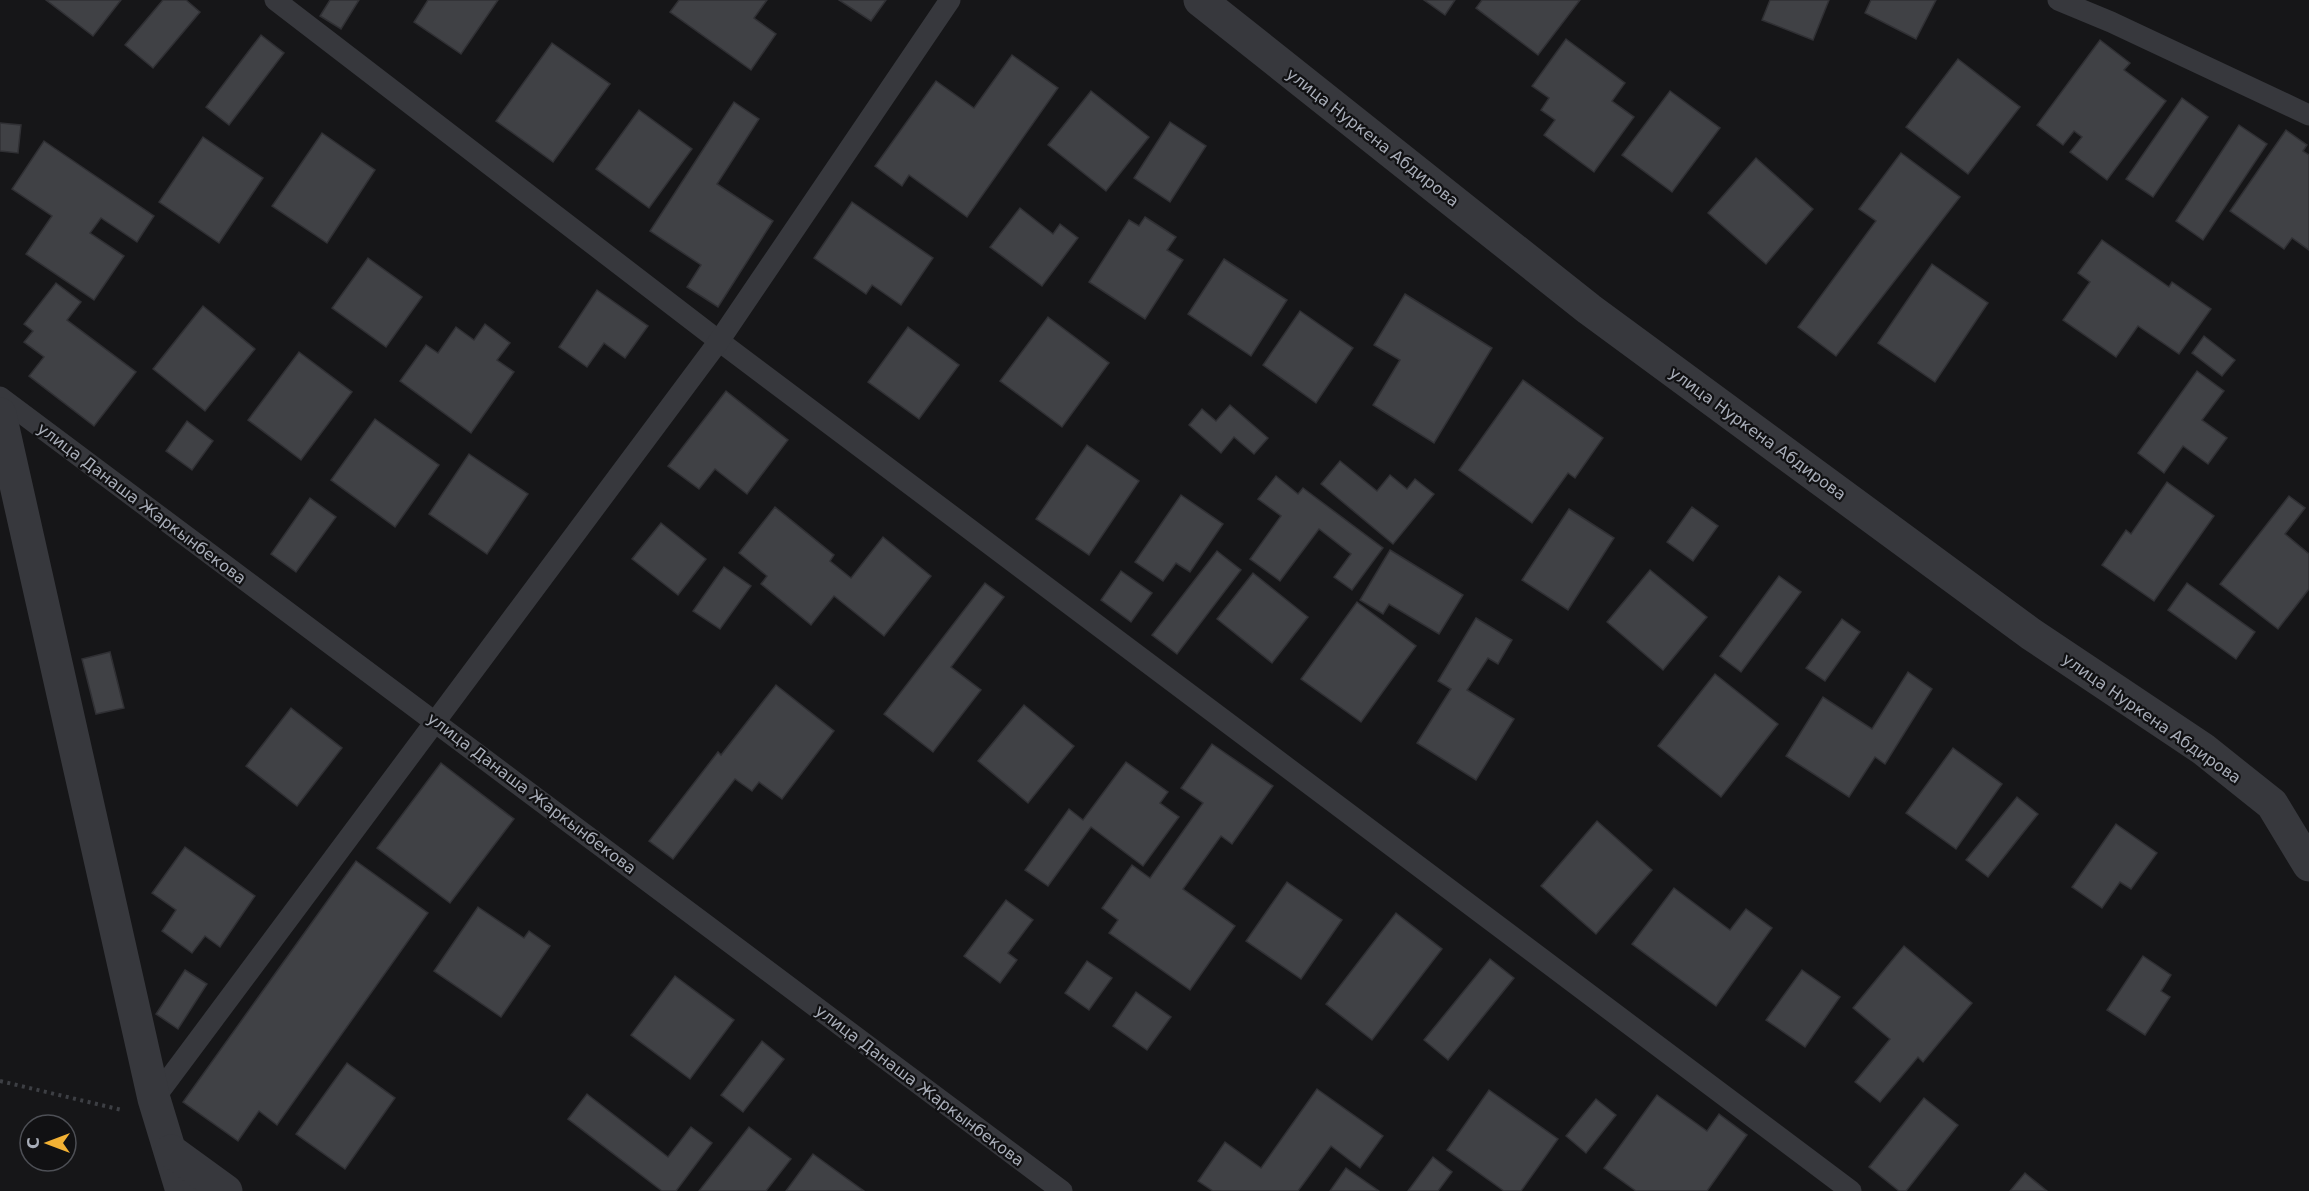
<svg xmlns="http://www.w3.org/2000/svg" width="2309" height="1191" font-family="'DejaVu Sans',sans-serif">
<rect width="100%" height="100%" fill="#161618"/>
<g fill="#404145" stroke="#303034" stroke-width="1.5">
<path d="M46,0H121L93,36Z"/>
<path d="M163,0H186L200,12L153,68L125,45Z"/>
<path d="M330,0H359L341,29L320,16Z"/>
<path d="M428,0H498L461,54L414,22Z"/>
<path d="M679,0H767L754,18L776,34L751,70L670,12Z"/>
<path d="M839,0H886L871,21Z"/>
<path d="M1424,0H1455L1445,15Z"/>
<path d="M1482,0H1580L1538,55L1476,8Z"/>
<path d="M1770,0H1829L1813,40L1762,20Z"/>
<path d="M1871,0H1936L1916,39L1865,13Z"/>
<path d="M261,35L284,53L229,125L206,107Z"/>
<path d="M1566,39L1625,83L1612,101L1634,117L1594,172L1544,135L1555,120L1541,110L1549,98L1532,86Z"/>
<path d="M2100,40L2130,63L2124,70L2166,101L2107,180L2070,152L2082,137L2074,131L2063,145L2037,125Z"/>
<path d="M552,43L610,84L553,162L496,121Z"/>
<path d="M1012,55L1058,88L967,217L909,175L902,186L875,166L936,81L974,108Z"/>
<path d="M1958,59L2020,107L1968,174L1906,127Z"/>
<path d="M1091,91L1149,137L1106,191L1048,145Z"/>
<path d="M1670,91L1720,128L1672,192L1622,155Z"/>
<path d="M2182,98L2208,117L2153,197L2126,179Z"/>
<path d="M734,102L759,119L717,184L773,221L718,307L687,287L701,265L650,231Z"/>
<path d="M639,110L692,149L649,208L596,169Z"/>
<path d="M1170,122L1206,146L1170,202L1134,178Z"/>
<path d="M0,123L21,125L18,153L0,151Z"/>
<path d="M2239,125L2267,144L2203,240L2176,221Z"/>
<path d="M2286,130L2307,145L2303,151L2309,155V250L2292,238L2284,249L2230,211Z"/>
<path d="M322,133L375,170L327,243L272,206Z"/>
<path d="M203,137L263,178L219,243L159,202Z"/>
<path d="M44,141L154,216L137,242L101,218L90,233L124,256L94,300L26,254L52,216L12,189Z"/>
<path d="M1901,153L1960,197L1836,356L1798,327L1876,221L1859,209Z"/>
<path d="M1756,158L1813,209L1766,264L1708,213Z"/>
<path d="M852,202L933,258L901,305L872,285L866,294L814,258Z"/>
<path d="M1020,208L1053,234L1060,224L1078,238L1042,286L990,247Z"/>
<path d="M1145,217L1176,237L1167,250L1183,260L1145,319L1089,282L1129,220L1139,226Z"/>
<path d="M2102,240L2169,287L2172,282L2211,309L2179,354L2138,326L2116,357L2063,320L2090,282L2078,273Z"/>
<path d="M368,258L422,297L386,347L332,308Z"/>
<path d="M1224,259L1287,300L1251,356L1188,314Z"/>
<path d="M1932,264L1988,303L1935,382L1878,343Z"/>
<path d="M56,283L81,302L67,320L136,372L94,426L29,376L44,357L24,342L33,331L24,324Z"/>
<path d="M597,290L648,326L625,358L604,343L587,367L559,347Z"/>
<path d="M1405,294L1492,348L1434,443L1373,405L1400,360L1374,345Z"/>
<path d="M203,306L255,349L205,411L153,369Z"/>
<path d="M1300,311L1353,348L1316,403L1263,365Z"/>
<path d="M1048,317L1109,363L1062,427L1000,381Z"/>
<path d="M485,324L510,343L497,360L514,372L471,433L400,381L426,345L438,353L456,327L474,340Z"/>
<path d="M908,327L959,365L919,419L868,382Z"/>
<path d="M2204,336L2235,360L2222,376L2192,353Z"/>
<path d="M299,352L352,392L301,460L248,420Z"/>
<path d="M2197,371L2224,391L2202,420L2227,438L2208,464L2183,446L2164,473L2138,453Z"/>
<path d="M1523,380L1603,438L1575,478L1568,473L1532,523L1459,470Z"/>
<path d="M726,391L788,440L747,494L715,469L699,489L668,466Z"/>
<path d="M1230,405L1268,438L1254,454L1234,437L1221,453L1189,425L1202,409L1216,421Z"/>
<path d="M375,419L439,465L395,527L331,480Z"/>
<path d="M187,421L213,441L192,470L166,451Z"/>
<path d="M1087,445L1139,481L1089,555L1036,519Z"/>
<path d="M469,454L528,494L487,554L429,514Z"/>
<path d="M1340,461L1377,491L1390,475L1407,489L1415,479L1434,494L1393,544L1321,484Z"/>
<path d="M1276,476L1298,494L1303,488L1383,548L1352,590L1334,577L1351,554L1319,529L1280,581L1250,559L1281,516L1258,499Z"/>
<path d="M2167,482L2214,516L2154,601L2102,565L2126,530L2131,534Z"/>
<path d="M1181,495L1223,524L1190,572L1176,563L1163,581L1135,562Z"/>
<path d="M2289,496L2305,508L2285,534L2309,554V589L2278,629L2220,584Z"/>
<path d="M310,498L336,517L296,572L271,554Z"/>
<path d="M775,507L834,555L830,561L851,578L883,537L931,576L884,636L834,596L811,625L761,584L767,576L739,553Z"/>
<path d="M1692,507L1718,526L1693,561L1667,542Z"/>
<path d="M1569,509L1614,538L1568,610L1522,580Z"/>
<path d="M661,523L706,559L678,595L632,559Z"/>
<path d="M1390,550L1463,595L1439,634L1389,604L1383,614L1360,600Z"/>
<path d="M1217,551L1241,570L1177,654L1152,635Z"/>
<path d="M724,567L751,586L720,629L693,611Z"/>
<path d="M1650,570L1707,617L1663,670L1607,622Z"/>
<path d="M1121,571L1152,593L1131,622L1101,600Z"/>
<path d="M1253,573L1308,617L1272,663L1217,619Z"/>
<path d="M1779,576L1801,592L1741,672L1720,656Z"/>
<path d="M985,583L1004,597L951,667L981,690L933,752L884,714Z"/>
<path d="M2187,583L2255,632L2236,659L2168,610Z"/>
<path d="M1357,602L1416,646L1361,722L1301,679Z"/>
<path d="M1476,618L1512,640L1498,664L1488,658L1467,690L1514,719L1476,780L1417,743L1451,689L1438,681Z"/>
<path d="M1842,619L1860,632L1825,681L1806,668Z"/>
<path d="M110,652L124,708L96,714L82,659Z"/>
<path d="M1908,672L1932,689L1885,764L1875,757L1849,797L1786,756L1823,697L1872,729Z"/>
<path d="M1715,674L1778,724L1721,797L1658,746Z"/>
<path d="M776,685L834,731L782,799L759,782L752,791L735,779L673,859L649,841L718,752L721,755Z"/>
<path d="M1024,705L1074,746L1028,803L978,761Z"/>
<path d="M291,708L342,748L297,806L246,766Z"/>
<path d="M1212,744L1273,786L1232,844L1221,836L1183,889L1235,926L1190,990L1109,933L1118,920L1102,908L1132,865L1150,878L1203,803L1181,788Z"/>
<path d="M1953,748L2002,784L1956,849L1906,813Z"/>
<path d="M1126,762L1168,792L1160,803L1179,817L1143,866L1091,827L1048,886L1025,870L1069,809L1083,820Z"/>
<path d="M441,763L514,819L450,903L377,848Z"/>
<path d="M2017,797L2038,814L1988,877L1966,860Z"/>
<path d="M1597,821L1652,870L1596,934L1541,886Z"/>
<path d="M2116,824L2157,853L2131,889L2120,882L2102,908L2072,887Z"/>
<path d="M185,847L255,896L220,947L205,936L192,953L162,931L176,910L152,893Z"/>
<path d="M356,861L428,913L277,1125L259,1111L238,1141L183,1102Z"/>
<path d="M1287,882L1342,920L1301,979L1246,941Z"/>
<path d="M1674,888L1730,930L1746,909L1772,928L1716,1006L1632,944Z"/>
<path d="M1006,900L1033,920L1008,953L1017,960L1000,983L964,956Z"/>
<path d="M478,907L524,938L529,931L550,946L501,1017L434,971Z"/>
<path d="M1396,913L1442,949L1372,1040L1326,1004Z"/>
<path d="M1904,946L1972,1003L1923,1062L1918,1057L1880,1102L1855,1082L1890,1039L1853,1008Z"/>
<path d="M2143,956L2171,975L2161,991L2170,997L2145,1035L2107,1010Z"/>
<path d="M1490,959L1514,978L1448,1060L1424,1040Z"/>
<path d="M1087,961L1112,978L1089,1010L1065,993Z"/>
<path d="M185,970L207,984L178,1029L156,1014Z"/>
<path d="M1802,970L1840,997L1805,1047L1766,1020Z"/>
<path d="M675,976L734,1020L690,1079L631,1035Z"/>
<path d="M1136,992L1171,1017L1147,1050L1113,1026Z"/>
<path d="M762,1041L784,1059L743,1112L721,1095Z"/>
<path d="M347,1063L395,1098L345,1169L296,1134Z"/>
<path d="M1317,1089L1383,1136L1360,1168L1331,1146L1298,1191H1213L1198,1181L1225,1142L1261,1168Z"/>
<path d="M1489,1090L1558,1139L1521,1191H1504L1447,1150Z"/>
<path d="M587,1094L668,1157L691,1127L712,1143L676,1191H662L568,1119Z"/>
<path d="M1657,1095L1707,1131L1719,1114L1747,1135L1707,1191H1636L1604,1168Z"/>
<path d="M1924,1098L1958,1125L1906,1191H1899L1869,1167Z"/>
<path d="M1596,1099L1616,1115L1586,1153L1566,1136Z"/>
<path d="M749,1127L791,1159L766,1191H699Z"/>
<path d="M813,1154L864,1191H786Z"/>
<path d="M1433,1157L1452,1172L1438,1191H1408Z"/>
<path d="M1346,1168L1379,1191H1330Z"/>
<path d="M2025,1173L2047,1191H2010Z"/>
</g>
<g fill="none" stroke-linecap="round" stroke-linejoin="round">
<path stroke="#3d3f44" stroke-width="4" stroke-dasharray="3 4.5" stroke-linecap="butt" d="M0,1081L122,1110"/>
<g stroke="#37383d" stroke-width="21">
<path d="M275,0L719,341L1851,1191"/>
<path d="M2058,0L2111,22L2309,115"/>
<path d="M0,397L1062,1191"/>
<path d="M154,1099L719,341L950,0"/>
</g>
<g stroke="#37383d" stroke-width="33">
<path d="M1200,0L1589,309L2031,634L2203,749L2272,804L2309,865"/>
<path d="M0,414L154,1099L182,1191"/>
<path d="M171,1151L226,1191"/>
</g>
</g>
<g text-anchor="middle" stroke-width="4.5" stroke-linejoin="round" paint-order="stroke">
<g font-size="16" fill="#a8adb8" stroke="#111113">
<text transform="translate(1373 137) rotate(38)" y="6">улица Нуркена Абдирова</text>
<text transform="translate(1758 433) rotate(36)" y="6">улица Нуркена Абдирова</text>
<text transform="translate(142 503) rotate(37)" y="6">улица Данаша Жаркынбекова</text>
<text transform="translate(2152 718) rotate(35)" y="6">улица Нуркена Абдирова</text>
<text transform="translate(532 793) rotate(37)" y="6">улица Данаша Жаркынбекова</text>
<text transform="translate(920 1085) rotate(37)" y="6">улица Данаша Жаркынбекова</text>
</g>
</g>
<g transform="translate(48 1143) rotate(270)"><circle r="28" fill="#111113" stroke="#4d4f55" stroke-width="1.5"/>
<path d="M0-4.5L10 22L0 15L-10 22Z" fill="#f2b134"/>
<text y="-9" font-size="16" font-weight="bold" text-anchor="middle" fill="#a8adb8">С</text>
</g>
</svg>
